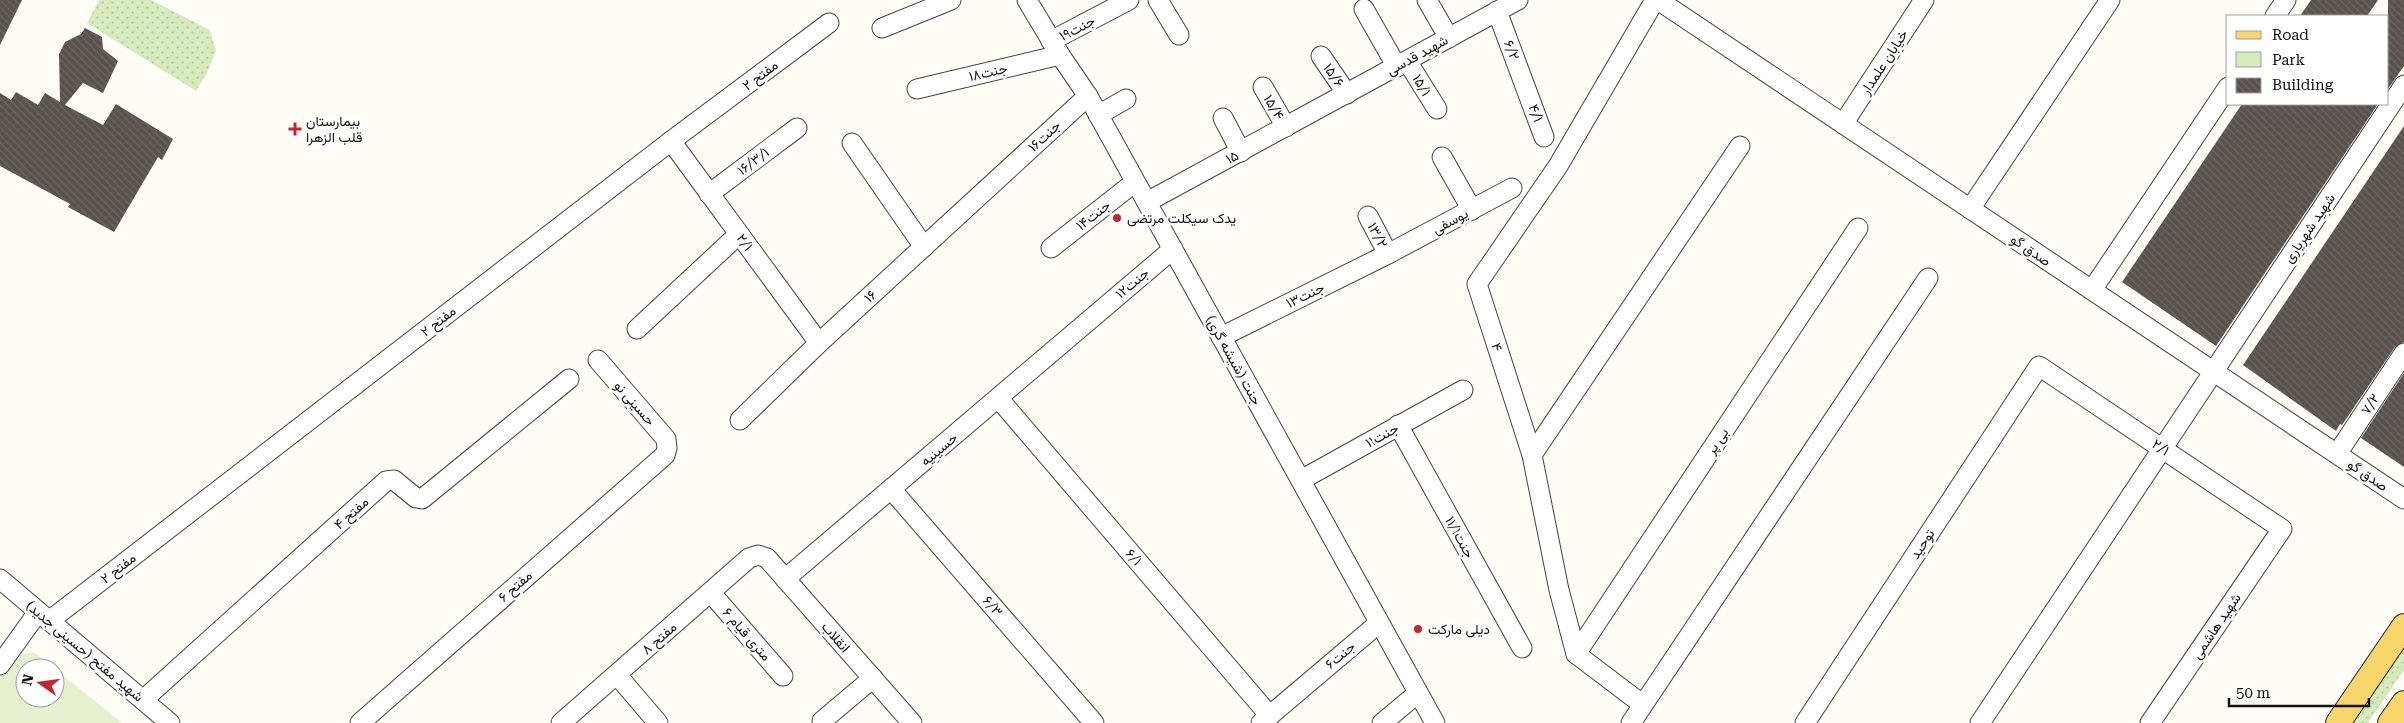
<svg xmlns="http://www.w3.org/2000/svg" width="2404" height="723" font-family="'Roboto Serif',Vazirmatn,serif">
<defs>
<pattern id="green-dots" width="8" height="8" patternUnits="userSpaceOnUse" patternTransform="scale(1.25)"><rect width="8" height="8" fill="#d5ebbd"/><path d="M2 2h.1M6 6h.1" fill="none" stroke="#b6c8a1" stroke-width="1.8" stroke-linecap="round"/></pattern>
<pattern id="building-back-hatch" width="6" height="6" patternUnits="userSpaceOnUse" patternTransform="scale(1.25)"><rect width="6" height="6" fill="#5a524d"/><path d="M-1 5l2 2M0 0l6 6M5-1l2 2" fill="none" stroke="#6d6662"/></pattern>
</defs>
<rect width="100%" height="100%" fill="#fffdf5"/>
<g fill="url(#green-dots)">
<path d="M99,0H151L210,30L216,51L207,73L196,91L87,23Z"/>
<path d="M2404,648V670L2368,723H2354Z"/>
</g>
<path fill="#e6f2cf" d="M34,652L54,668H25V698H55V669L122,723H0V672L10,657Z"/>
<g fill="url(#building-back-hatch)">
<path d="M0,0H22L0,45Z"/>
<path d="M2311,0H2378L2367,16H2300Z"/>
<path d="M2388,0H2404V66L2388,89Z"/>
<path d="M85,28L102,37L103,49L118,61L103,93L83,83L65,105L103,125L116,104L173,139L162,160L158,157L114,232L68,207L70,204L0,166V93L11,100L16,92L38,105L45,93L60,102L59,54L65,42L81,34Z"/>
<path d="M2242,104H2378L2216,346L2122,282Z"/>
<path d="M2404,126V342L2395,347L2342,425L2340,424L2336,431L2243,365Z"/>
<path d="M2404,373V467L2361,438Z"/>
</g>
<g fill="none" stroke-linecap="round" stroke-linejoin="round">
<defs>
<g id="minor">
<path d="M1027,0L1060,55L1088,96L1435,723"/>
<path d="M1158,0L1179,35"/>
<path d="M1427,0L1449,38"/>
<path d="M1658,0L2404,499"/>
<path d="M1364,9L1397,67"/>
<path d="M1497,11L1544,137"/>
<path d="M2275,16L2286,0"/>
<path d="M882,28L951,0"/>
<path d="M1051,41L1129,0"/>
<path d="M1321,56L1347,94"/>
<path d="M1407,61L1437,109"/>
<path d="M1263,87L1286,127"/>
<path d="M917,89L1060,55"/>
<path d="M1098,115L1126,99"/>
<path d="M1223,118L1241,152"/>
<path d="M1843,124L1924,0"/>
<path d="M671,141L819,343"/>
<path d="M852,143L924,247"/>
<path d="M1442,157L1472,210"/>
<path d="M709,194L797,128"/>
<path d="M1147,202L1518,0"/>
<path d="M1970,209L2110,0"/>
<path d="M1368,216L1388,254"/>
<path d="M1051,248L1135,182"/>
<path d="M2092,290L2228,87"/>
<path d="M637,329L739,234"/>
<path d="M1221,337L1388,254L1512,188"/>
<path d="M999,399L1270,716"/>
<path d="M740,420L819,343L1088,96"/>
<path d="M1398,425L1522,648"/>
<path d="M2337,454L2404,353"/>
<path d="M1532,455L1740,146"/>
<path d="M1301,480L1463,390"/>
<path d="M891,489L1094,723"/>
<path d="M0,579L170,723"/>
<path d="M785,579L1173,249"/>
<path d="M711,593L783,676"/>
<path d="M49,621L671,141L829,23"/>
<path d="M1576,654L1858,228"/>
<path d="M0,665L38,612"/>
<path d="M617,675L658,723"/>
<path d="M143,700L386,481L394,480L416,498L422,499L569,379"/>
<path d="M1642,704L1576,654L1559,590L1532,455L1477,284L1558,166L1655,0"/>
<path d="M822,721L873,678"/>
<path d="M360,723L665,455L667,448L666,439L598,360"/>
<path d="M561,723L749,558L758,555L767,558L912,723"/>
<path d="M1261,723L1379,623"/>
<path d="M1382,723L1418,693"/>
<path d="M1631,723L1928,278"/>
<path d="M1805,723L2039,366L2282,529L2150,723"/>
<path d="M1980,723L2404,85"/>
</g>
<g id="major">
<path d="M2338,723L2404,626"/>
<path d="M2390,723L2404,703"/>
</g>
</defs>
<use href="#minor" stroke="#444" stroke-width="21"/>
<use href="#major" stroke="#222" stroke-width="26"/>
<use href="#minor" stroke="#fff" stroke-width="19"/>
<use href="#major" stroke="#f9d66b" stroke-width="24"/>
</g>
<g fill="#c4262e" stroke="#fff" stroke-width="2">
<path d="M292.5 121.5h5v5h5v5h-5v5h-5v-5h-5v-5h5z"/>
<circle cx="1117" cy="218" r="5"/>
<circle cx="1418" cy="629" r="5"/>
</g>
<g text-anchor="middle" stroke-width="5" stroke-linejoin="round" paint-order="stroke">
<g font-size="14" fill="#111" stroke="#fff">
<text transform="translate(1077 28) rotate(-28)" y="5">جنت۱۹</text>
<text transform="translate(1512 50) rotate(68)" y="5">۶/۲</text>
<text transform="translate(1417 55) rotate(-29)" y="5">شهید قدسی</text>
<text transform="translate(1884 62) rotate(-57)" y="5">خیابان علمدار</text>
<text transform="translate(988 72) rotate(-13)" y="5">جنت۱۸</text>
<text transform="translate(760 75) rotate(-37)" y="5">مفتح ۲</text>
<text transform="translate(1334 75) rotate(56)" y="5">۱۵/۶</text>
<text transform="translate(1422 85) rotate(59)" y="5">۱۵/۱</text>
<text transform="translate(1274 107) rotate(60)" y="5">۱۵/۴</text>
<text transform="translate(1536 113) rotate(71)" y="5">۴/۱</text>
<text transform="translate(1044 136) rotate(-43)" y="5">جنت۱۶</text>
<text transform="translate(1232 157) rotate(-28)" y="5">۱۵</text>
<text transform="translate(753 161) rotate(-37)" y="5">۱۶/۳/۱</text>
<text transform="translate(1093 215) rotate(-38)" y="5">جنت۱۴</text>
<text transform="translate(1450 221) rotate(-28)" y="5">یوسفی</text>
<text transform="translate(2309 228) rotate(-56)" y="5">شهید شهریاری</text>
<text transform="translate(1378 235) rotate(62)" y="5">۱۳/۲</text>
<text transform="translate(745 242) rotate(54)" y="5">۲/۱</text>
<text transform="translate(2031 250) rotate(34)" y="5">صدق گو</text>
<text transform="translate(1132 283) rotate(-40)" y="5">جنت۱۲</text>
<text transform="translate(1305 295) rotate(-26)" y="5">جنت۱۳</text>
<text transform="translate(870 296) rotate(-43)" y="5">۱۶</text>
<text transform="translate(438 321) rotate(-38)" y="5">مفتح ۲</text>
<text transform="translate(1497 347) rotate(72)" y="5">۴</text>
<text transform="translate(1234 360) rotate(61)" y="5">جنت (شیشه گری)</text>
<text transform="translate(635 403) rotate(49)" y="5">حسینی نو</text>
<text transform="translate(2370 404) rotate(-56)" y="5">۷/۲</text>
<text transform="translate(1382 435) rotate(-29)" y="5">جنت۱۱</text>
<text transform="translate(1717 441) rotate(-56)" y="5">بی پر</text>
<text transform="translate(2161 447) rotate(34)" y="5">۲/۱</text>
<text transform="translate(939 449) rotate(-40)" y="5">حسینیه</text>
<text transform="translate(2368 475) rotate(34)" y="5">صدق گو</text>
<text transform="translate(351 513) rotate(-42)" y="5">مفتح ۴</text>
<text transform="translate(1460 537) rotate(61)" y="5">جنت۱۱/۱</text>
<text transform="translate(1922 544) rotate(-57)" y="5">توحید</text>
<text transform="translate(1134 557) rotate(49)" y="5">۶/۱</text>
<text transform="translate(118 568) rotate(-38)" y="5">مفتح ۲</text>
<text transform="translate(515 586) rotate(-41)" y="5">مفتح ۶</text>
<text transform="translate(993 606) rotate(49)" y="5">۶/۳</text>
<text transform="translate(2216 626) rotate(-56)" y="5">شهید هاشمی</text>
<text transform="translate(747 634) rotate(49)" y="5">۶ متری قیام</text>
<text transform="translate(836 637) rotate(49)" y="5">انقلاب</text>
<text transform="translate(659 638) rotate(-41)" y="5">مفتح ۸</text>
<text transform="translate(85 651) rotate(40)" y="5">شهید مفتح (حسینی جدید)</text>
<text transform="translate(1340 655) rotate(-40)" y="5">جنت۶</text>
</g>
<g font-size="14" fill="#111" stroke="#fff" text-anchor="start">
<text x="306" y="126">بیمارستان<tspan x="306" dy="16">قلب الزهرا</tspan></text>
<text x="1127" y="223">یدک سیکلت مرتضی</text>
<text x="1428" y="634">دیلی مارکت</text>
</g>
</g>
<rect x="2226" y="15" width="162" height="90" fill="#ffffff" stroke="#a0a0a0"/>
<rect x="2236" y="31" width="25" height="8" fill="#f9d66b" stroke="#a0a0a0"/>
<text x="2272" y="40" font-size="15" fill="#111111">Road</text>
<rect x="2236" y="52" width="25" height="15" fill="#d5ebbd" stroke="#a0a0a0"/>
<text x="2272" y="65" font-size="15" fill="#111111">Park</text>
<rect x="2236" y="78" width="25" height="15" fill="url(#building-back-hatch)" stroke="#a0a0a0"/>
<text x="2272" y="90" font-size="15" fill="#111111">Building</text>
<g transform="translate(40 683) rotate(284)"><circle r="24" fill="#ffffff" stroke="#a0a0a0"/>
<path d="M0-4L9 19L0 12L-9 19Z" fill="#c4262e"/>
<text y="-8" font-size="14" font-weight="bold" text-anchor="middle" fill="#111111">N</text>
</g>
<path d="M2229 698v8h140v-8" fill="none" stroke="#111111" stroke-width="2.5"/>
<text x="2236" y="698" font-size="15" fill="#111111" stroke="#ffffff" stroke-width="4" paint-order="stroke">50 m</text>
</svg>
